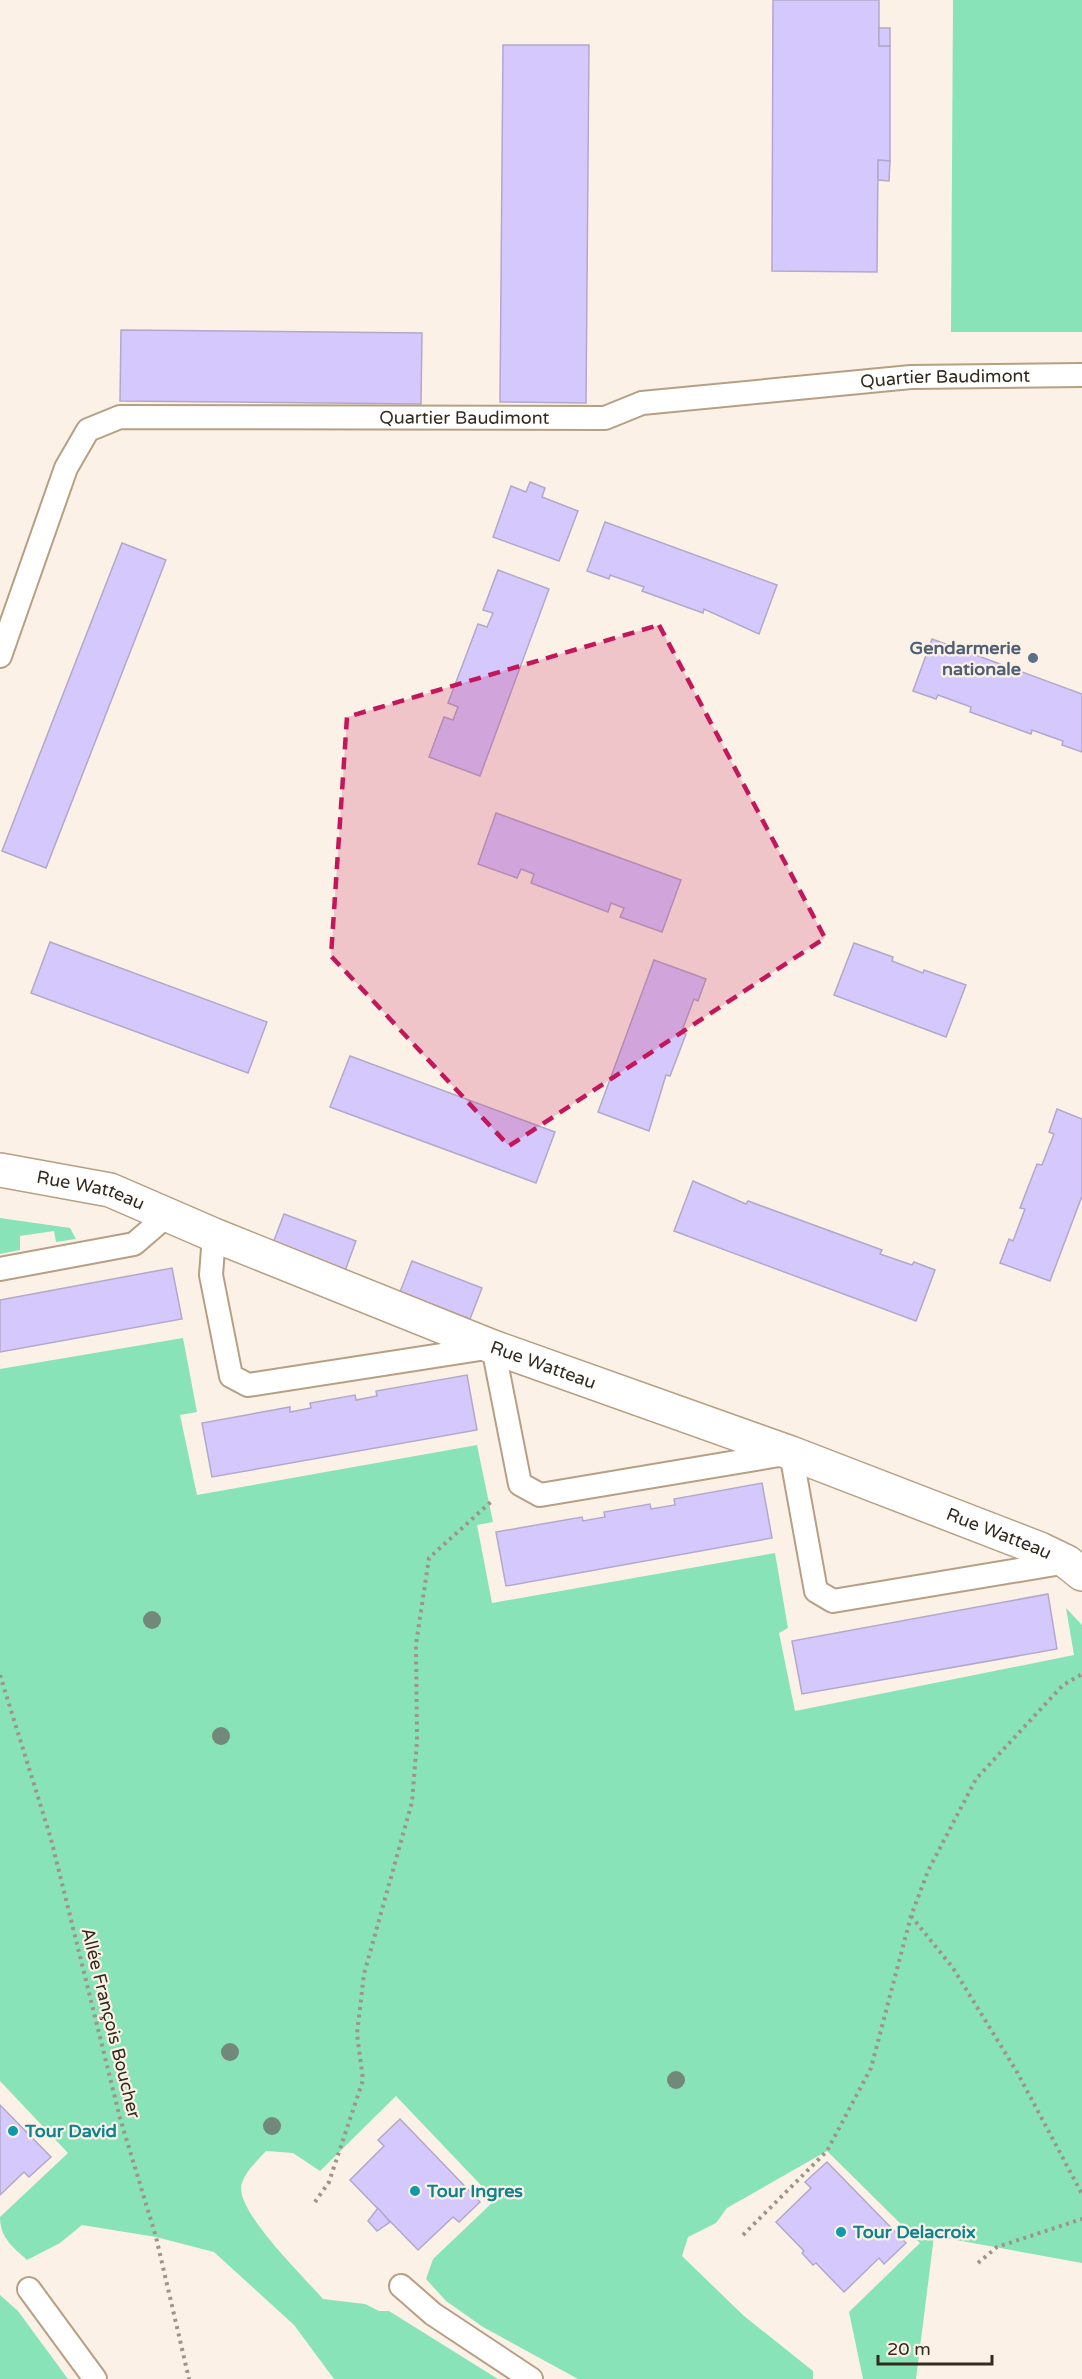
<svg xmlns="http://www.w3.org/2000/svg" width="1082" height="2379" font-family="'Varela Round',sans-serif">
<rect width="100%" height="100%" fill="#fcf1e6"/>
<g fill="#88e4b8">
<path d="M953,0H1082V332H951Z"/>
<path d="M0,1218L70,1228L76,1239L56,1242L54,1231L20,1236V1250L0,1254Z"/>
<path d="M183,1338L197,1412L180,1415L197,1495L477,1445L493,1522L477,1525L492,1603L775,1553L788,1628L779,1633L795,1711L1074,1655L1066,1608L1082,1625V2263L934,2236L916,2379H863L849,2312L920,2243L827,2151L727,2208L716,2223L688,2237L682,2256L744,2316L813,2371V2379H578L483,2327L446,2301L426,2279L433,2259L495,2200L396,2096L320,2171L293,2153L266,2151C257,2161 241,2175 241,2189C242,2217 303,2276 323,2299L365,2304L379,2311H389L498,2379H334L294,2325L214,2252L156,2237L82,2225L60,2243L27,2260C13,2247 0,2238 0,2217L68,2153L0,2081V1369Z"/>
<path d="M0,2295L18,2311L68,2379H0Z"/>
</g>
<g fill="#d5c8fd" stroke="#b1a9ca" stroke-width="1.5">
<path d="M773,0H879V46H890V161L878,160L877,272L772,271Z"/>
<rect x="879" y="28" width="11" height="18"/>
<path d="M503,45H589L586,403L500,402Z"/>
<path d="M878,160L890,161L889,181L878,180Z"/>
<path d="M121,330L422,333L421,404L120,401Z"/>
<path d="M530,482L545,488L542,497L578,511L559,561L493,537L511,486L526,492Z"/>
<path d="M605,522L777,585L759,634L704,609L703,613L642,591L644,587L610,575L609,579L587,571Z"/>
<path d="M122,543L166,560L46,868L2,851Z"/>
<path d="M498,570L549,589L480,776L429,757L444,717L453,720L458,707L448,703L478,624L487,627L493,613L483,610Z"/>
<path d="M932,639L1082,694V752L1062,745L1063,741L1032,730L1031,734L970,712L971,707L938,695L936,699L913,691Z"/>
<path d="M496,813L681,880L662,932L620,917L624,908L611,903L608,912L531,883L534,874L521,869L517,878L478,864Z"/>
<path d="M50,942L267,1022L248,1073L31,993Z"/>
<path d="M854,943L893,957L892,961L923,973L924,970L966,985L946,1037L834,995Z"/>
<path d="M654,960L706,979L698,1001L694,999L681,1033L686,1034L670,1076L666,1075L649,1131L598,1112Z"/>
<path d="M350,1056L555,1132L536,1183L330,1107Z"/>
<path d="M1057,1109L1082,1119V1196L1050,1281L1000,1263L1009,1239L1013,1241L1025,1209L1020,1208L1037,1164L1042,1165L1054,1134L1049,1132Z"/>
<path d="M693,1181L746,1204L748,1201L882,1250L880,1254L912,1265L914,1262L935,1270L916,1321L674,1231Z"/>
<path d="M284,1214L356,1241L345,1271L273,1243Z"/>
<path d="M412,1261L482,1288L470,1319L400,1292Z"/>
<path d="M172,1268L182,1319L0,1352V1300Z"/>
<path d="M467,1375L477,1430L212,1477L202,1423L290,1407V1412L311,1408L310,1403L355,1395L356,1400L377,1396L376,1391Z"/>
<path d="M762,1483L772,1538L506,1586L496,1532L582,1517L583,1521L605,1517L604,1512L650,1504L651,1509L675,1505L674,1499Z"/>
<path d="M1048,1594L1057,1649L802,1694L792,1641Z"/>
<path d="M0,2105L51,2157L29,2177L24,2172L0,2195Z"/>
<path d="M400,2119L480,2202L459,2222L453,2217L418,2250L350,2180L384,2146L378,2140Z"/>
<path d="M827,2162L906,2243L884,2264L879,2258L844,2292L816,2263L813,2265L802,2253L804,2251L776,2222L811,2188L805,2182Z"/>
<path d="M378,2208L390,2222L377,2231L368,2221Z"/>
</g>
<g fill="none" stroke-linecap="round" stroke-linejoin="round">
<defs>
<g id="lane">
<path id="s1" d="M0,656L66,468L88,430L120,417L605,418L642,403L911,377L1082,375"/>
<path d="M214,1235L211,1275L231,1376L248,1385L493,1347L520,1484L540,1495L791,1453L816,1591L833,1601L1067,1562"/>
<path d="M0,1269L134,1244L170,1213"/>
<path d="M401,2286L433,2314L531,2379"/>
<path d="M29,2289L95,2379"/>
</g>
<g id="street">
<path id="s2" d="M0,1170L110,1190L214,1235L493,1347L791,1453L1040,1549L1067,1562L1082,1574"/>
</g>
</defs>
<use href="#lane" stroke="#b79f83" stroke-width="26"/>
<use href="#street" stroke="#b79f83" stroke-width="36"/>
<g stroke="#9e9489" stroke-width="4" stroke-dasharray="3 4.5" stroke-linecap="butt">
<path d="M0,1675L51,1839L120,2118L156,2237L189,2379"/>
<path d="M911,1916L953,1968L1017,2072L1082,2194"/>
<path d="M315,2202L329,2182L363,2080L357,2034L364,1974L412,1802L417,1741L416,1644L429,1558L493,1500"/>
<path d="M743,2235L827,2151L871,2068L911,1916L928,1871L976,1779L1063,1685L1082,1674"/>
<path d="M978,2263L997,2247L1082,2219"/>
</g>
<use href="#lane" stroke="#fff" stroke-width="22"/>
<use href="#street" stroke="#fff" stroke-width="33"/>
</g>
<g fill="#72887a">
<circle cx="152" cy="1620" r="9"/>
<circle cx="221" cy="1736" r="9"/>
<circle cx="230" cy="2052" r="9"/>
<circle cx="676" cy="2080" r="9"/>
<circle cx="272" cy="2126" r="9"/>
</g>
<path fill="#c2185b" fill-opacity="0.2" stroke="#c2185b" stroke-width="4.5" stroke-dasharray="12 8" stroke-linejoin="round" d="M659,625L825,938L509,1146L331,956L347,717Z"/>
<circle fill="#5c6f8a" stroke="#fcf1e6" stroke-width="2" cx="1033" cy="658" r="6"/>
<g fill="#0f9aa8" stroke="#fcf1e6" stroke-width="2">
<circle cx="13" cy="2131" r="6"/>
<circle cx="415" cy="2191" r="6"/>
<circle cx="841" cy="2232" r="6"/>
</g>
<g text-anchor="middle" stroke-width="4.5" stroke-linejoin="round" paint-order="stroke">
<g font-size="18" fill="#332a1e" stroke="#fcf1e6">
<text dy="6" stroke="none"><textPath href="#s1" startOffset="1107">Quartier Baudimont</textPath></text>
<text dy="6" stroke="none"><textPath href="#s1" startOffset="622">Quartier Baudimont</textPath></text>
<text dy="6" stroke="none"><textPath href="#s2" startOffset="93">Rue Watteau</textPath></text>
<text dy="6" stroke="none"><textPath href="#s2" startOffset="579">Rue Watteau</textPath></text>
<text dy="6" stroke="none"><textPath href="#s2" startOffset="1065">Rue Watteau</textPath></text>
<text transform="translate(111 2023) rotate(76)" y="6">Allée François Boucher</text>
</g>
<g font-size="18" font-weight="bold" fill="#4e5e75" stroke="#fcf1e6" text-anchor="end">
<text x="1021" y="654">Gendarmerie<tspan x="1021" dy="21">nationale</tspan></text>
</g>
<g font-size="18" font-weight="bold" fill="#0d838f" stroke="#fcf1e6" text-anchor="start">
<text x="25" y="2137">Tour David</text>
<text x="427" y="2197">Tour Ingres</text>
<text x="853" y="2238">Tour Delacroix</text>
</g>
</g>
<path d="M878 2355v9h114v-9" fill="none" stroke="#332a1e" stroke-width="3"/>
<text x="887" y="2355" font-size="18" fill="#332a1e" stroke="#fcf1e6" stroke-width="4.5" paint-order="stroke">20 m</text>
</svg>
